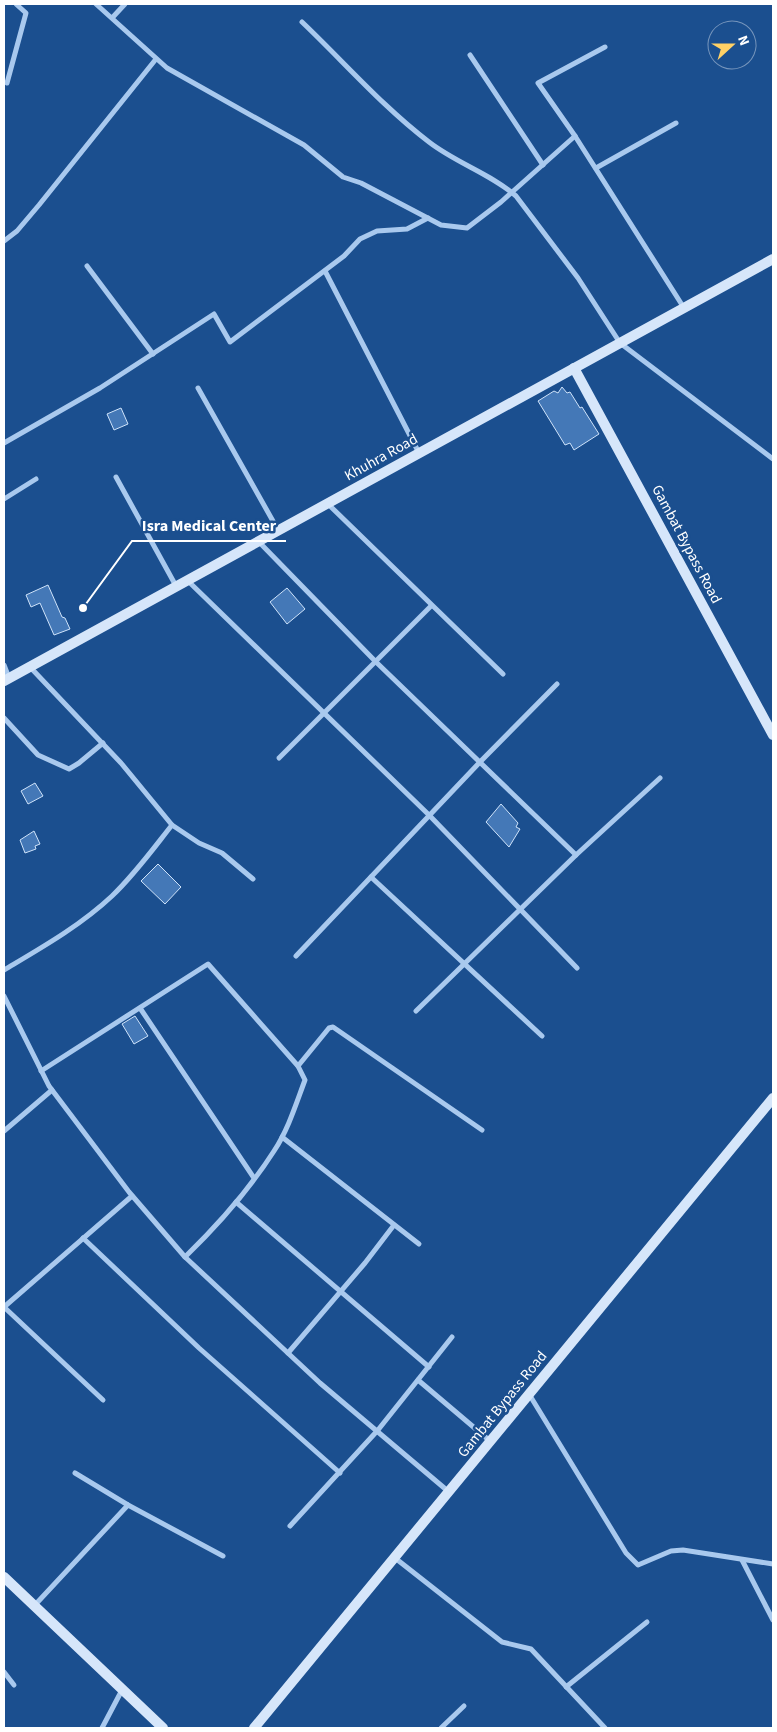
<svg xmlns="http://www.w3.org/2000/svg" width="777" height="1732" font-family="'Source Sans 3',sans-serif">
<rect width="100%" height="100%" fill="#1b4f8f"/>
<g fill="#4478b7" stroke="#cfe3fa">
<path d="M562,387L567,393L570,392L580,408L582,407L599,434L574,450L570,443L565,445L538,401L554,391L558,393Z"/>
<path d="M121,408L128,424L114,430L107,414Z"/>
<path d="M48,585L62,617L65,618L70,629L54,635L40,603L31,607L26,595Z"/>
<path d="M287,588L305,609L287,624L270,602Z"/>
<path d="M35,783L43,796L28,804L21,791Z"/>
<path d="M501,804L518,823L516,827L520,829L509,847L486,822Z"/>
<path d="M34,831L40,844L35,846L36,849L25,853L20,840Z"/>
<path d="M158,864L181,887L165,904L141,881Z"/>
<path d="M135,1016L148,1036L134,1044L122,1024Z"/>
</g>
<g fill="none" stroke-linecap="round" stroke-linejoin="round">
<g stroke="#a9c9ee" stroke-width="5">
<path d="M96,4L167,68L304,145L343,177L361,183L441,225L467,228L501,202L575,136"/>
<path d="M112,18L125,4"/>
<path d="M302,22C344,62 383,107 429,142C456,163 491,174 516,196L578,278L620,343L773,459"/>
<path d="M605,47L538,83L575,136L684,308"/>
<path d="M470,55L543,165"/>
<path d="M7,83L26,13L16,4"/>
<path d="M596,168L676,123"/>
<path d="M4,241L17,231L39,205L156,59"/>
<path d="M87,266L153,354"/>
<path d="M325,271L419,453"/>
<path d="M198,388L278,530"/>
<path d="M4,443L100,388L214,314L230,342L344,256L360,239L377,231L407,229L428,218"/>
<path d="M116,477L176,586"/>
<path d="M4,499L36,479"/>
<path d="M328,504L503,674"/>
<path d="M259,542L375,661L576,855"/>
<path d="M187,580L429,815L577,968"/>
<path d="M4,665L9,678"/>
<path d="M30,667L121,763L172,825L199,843L222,853L253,879"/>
<path d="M4,718L38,755L69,769L79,763L103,743"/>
<path d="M279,758L431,606"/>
<path d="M371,877L542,1036"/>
<path d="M296,956L480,762L557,684"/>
<path d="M4,970C41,948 80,926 112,896C135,874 153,849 172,825"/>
<path d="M4,996L49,1086L129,1192L185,1257L320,1383L449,1492"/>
<path d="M140,1008L254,1178"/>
<path d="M416,1011L576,855L660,778"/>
<path d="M41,1071L208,964L298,1066"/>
<path d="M4,1131L52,1090"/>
<path d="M282,1137L419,1244"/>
<path d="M236,1202L429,1367"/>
<path d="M83,1238L199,1348L340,1473"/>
<path d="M185,1257C218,1225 249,1190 274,1151C288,1130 296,1104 305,1080L298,1066L329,1028L333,1027L482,1130"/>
<path d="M4,1307L132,1196"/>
<path d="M4,1307L103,1400"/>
<path d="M288,1353L365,1263L394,1225"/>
<path d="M418,1380L490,1441"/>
<path d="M529,1394L626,1553L638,1565L671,1551L683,1550L773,1564"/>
<path d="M75,1473L128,1505L223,1556"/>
<path d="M290,1526L378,1430L452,1337"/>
<path d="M395,1558L502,1642L531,1649L605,1728"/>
<path d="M742,1560L773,1620"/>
<path d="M34,1606L128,1505"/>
<path d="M4,1672L14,1685"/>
<path d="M566,1687L647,1622"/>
<path d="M102,1728L122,1690"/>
<path d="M441,1728L464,1706"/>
</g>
<g stroke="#d6e6fa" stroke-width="10">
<path d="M574,368L773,735"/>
<path d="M4,681L773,259"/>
<path d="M4,1577L163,1728"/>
<path d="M254,1728L773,1098"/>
</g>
</g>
<g text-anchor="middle" stroke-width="5" stroke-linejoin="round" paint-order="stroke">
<g font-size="15" fill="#fff" stroke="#1b4f8f">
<text transform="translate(381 457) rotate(-29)" y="5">Khuhra Road</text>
<text transform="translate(687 544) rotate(62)" y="5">Gambat Bypass Road</text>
<text transform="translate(502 1404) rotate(-51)" y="5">Gambat Bypass Road</text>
</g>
</g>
<path fill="none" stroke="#fff" stroke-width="2" d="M83 608L132 541H286"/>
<circle fill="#fff" stroke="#1b4f8f" stroke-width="2" cx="83" cy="608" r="5"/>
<g font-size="16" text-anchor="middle" font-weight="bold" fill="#fff" stroke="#1b4f8f" stroke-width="5" stroke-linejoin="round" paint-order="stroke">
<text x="209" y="531">Isra Medical Center</text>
</g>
<rect width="777" height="1732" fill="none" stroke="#ffffff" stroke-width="10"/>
<g transform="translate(732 45) rotate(69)"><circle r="24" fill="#1b4f8f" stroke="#7695bc"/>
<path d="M0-4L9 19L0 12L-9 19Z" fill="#ffd166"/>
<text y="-8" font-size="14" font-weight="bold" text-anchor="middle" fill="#ffffff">N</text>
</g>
</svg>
